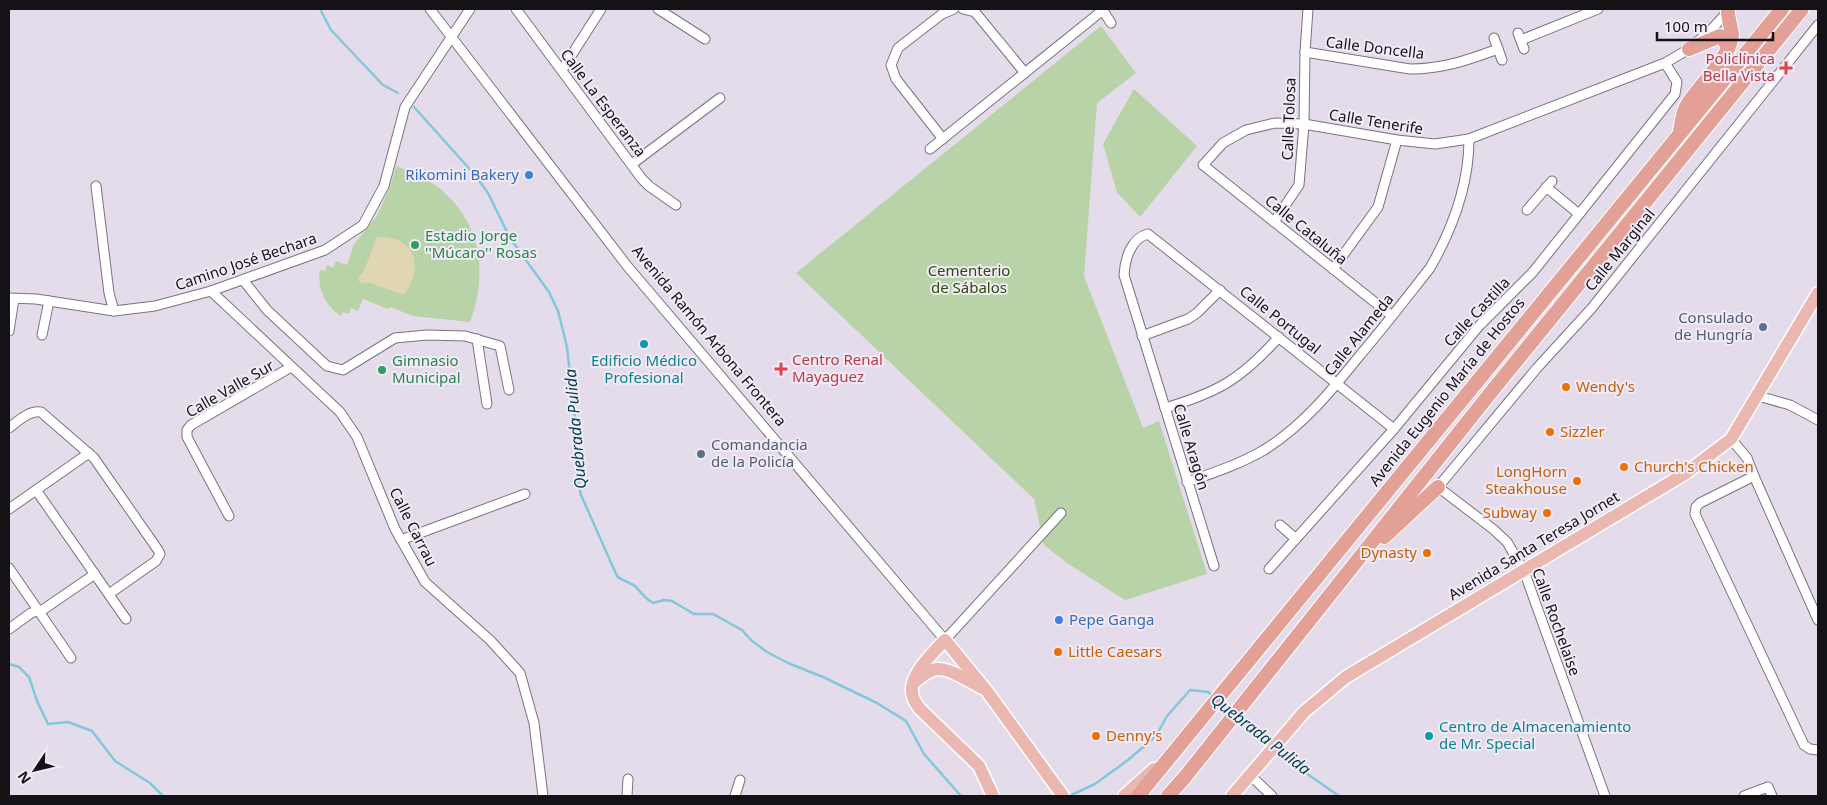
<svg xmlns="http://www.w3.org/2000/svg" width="1827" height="805" font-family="'Noto Sans',sans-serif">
<rect width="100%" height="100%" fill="#e4dcea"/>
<g fill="#b7d3a7">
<path d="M1101,26L1136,73L1097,103L1084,276L1143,428L1159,421L1207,574L1125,600L1067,563L1044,545L1034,499L796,273Z"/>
<path d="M1134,89L1197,146L1140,217L1117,192L1103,144Z"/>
<path d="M396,166C468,189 496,252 470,322L413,316L390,307L388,309L363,299L358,311L351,308L349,314L343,312L341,316C325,306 317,288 320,270L325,271L327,265L333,268L336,261L347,265L354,244L377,216L391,185Z"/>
</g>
<path fill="#e0d6b2" d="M377,237C415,235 425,267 404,295L368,282L362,284L358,280L360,275L363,273Z"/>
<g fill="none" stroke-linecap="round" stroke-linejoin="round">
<g stroke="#83c8da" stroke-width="2.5">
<path d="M320,9L331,30L383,85L398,93"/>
<path d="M414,107L475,175L488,193L510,238L549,292L558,311L567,347L573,405L578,433L576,472L581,495L617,576C622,581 630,582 635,586C641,592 645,599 653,603L664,600L672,601L694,614H713L742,630L751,640L767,652L788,663L823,677L877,703L906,721L924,754L961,796"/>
<path d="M9,664L19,667L29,677L37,701L48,724L68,722L92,731L115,761L150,783L163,796"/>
<path d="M1221,703L1232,712"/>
<path d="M1238,717L1271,743"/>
<path d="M1277,749L1303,771L1339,796"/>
<path d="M1069,796L1095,784L1128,760L1156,736L1167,716L1190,690L1208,692L1213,696"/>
</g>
<defs>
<g id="minor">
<path d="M430,9L628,267L945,640L1061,513"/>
<path d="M516,9L642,179L649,186L676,205"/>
<path d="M658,9L705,39"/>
<path d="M963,9L975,12L1025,73"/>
<path d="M1102,9L1111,23"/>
<path d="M1518,33L1524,49"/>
<path d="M1494,38L1502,60"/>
<path d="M1521,40L1598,9"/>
<path d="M1305,52L1410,69C1443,69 1468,60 1498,49"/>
<path d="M562,70L601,9"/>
<path d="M943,139L896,79L891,65L898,48L942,14L954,9"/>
<path d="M930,149L1103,10"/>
<path d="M632,164L720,98"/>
<path d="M96,186L109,293L114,311"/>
<path d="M1546,187L1579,214"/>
<path d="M1527,210L1552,181"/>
<path d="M1274,222L1299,185L1304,124L1305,52L1308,9"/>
<path d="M1333,269L1378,207L1397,140"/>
<path d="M243,280L267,310L327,366L343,370L395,338L427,335L465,336L500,346L509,390"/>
<path d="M211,291L340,412L357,437L395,529L425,582L490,640L520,673L534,723L543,796"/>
<path d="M9,298L36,299L114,311L155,306L211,291L325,250L363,225L384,186L405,107L470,9"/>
<path d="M1392,316L1203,165L1223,143L1246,130L1275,123L1304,124L1397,140L1435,144L1469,139L1665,63L1689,49L1711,30L1730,9"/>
<path d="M9,331L14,299"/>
<path d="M42,335L49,301"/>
<path d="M1142,336L1188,319L1197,313L1220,290"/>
<path d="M477,339L487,404"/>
<path d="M1758,396L1790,405L1818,420"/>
<path d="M1165,408C1219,392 1241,379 1279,337"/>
<path d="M9,428C18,421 29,410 41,412L94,458L158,550L160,554L156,561L109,594"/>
<path d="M1731,439L1747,458L1754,476"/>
<path d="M1187,482C1213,473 1240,464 1264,450C1304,425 1332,390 1361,354C1385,326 1407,297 1430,268C1453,228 1469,185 1469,139"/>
<path d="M36,490L126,619"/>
<path d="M9,509L89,453"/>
<path d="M229,516L187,437V430L191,425L291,367"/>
<path d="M1280,525L1296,539"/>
<path d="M401,540L525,494"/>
<path d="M1214,566L1124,275C1125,259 1131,238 1148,234L1394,429"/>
<path d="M9,568L71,658"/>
<path d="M1269,569L1394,429L1479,326L1533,272L1675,94L1677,82L1665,63"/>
<path d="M1818,620L1754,476L1700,503L1696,507L1695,514L1804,745L1810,749L1818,750"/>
<path d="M9,629L31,613L44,609L95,574"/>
<path d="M1250,775L1272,796"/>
<path d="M627,796L628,779"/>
<path d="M735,796L740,780"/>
<path d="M1605,796L1524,571L1507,542L1493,529L1438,487L1537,368L1591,309L1818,25"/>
<path d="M1744,796L1768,787L1772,796"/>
</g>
<g id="primary">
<path d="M913,683C919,679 926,672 933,670C946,665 970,682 982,688"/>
<path d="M993,796L979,766L919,708C917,705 914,701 913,697C906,677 933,653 945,640L986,690L1063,796"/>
<path d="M1124,796L1154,769"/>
<path d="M1232,796L1304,712L1346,677L1686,473L1731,439L1818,293"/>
</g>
<g id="trunk">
<path d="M1689,49L1720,36L1723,38L1728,48"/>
<path d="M1680,131C1682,123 1682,112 1687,105C1698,87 1732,55 1732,34C1731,26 1728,19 1728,11"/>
<path d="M1384,537L1438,487"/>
<path d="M1138,796L1782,9"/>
<path d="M1168,796L1185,777L1492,391L1802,9"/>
</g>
</defs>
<use href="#minor" stroke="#7a737f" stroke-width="11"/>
<use href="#primary" stroke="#fff" stroke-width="15"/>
<use href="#trunk" stroke="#fff" stroke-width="16"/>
<use href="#minor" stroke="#fff" stroke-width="9"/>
<use href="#primary" stroke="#eab8b0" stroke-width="12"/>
<use href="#trunk" stroke="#e3a096" stroke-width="14"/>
</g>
<g fill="#e0444e" stroke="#f2eaf7" stroke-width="2">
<path d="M1783.5 60.5h5v5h5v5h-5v5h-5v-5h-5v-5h5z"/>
<path d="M778.5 361.5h5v5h5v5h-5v5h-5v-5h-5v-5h5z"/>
</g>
<g fill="#3f7fe0" stroke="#f2eaf7" stroke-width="2">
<circle cx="529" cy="175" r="5"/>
<circle cx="1059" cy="620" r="5"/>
</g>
<g fill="#2e9e5b" stroke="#f2eaf7" stroke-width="2">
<circle cx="415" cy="245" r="5"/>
<circle cx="382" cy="370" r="5"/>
</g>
<g fill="#5c6f8a" stroke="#f2eaf7" stroke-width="2">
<circle cx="1763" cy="327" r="5"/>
<circle cx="701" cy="454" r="5"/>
</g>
<g fill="#0f9aa8" stroke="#f2eaf7" stroke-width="2">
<circle cx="644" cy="344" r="5"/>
<circle cx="1429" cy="736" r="5"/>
</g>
<g fill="#e8710a" stroke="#f2eaf7" stroke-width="2">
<circle cx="1566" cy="387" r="5"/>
<circle cx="1550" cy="432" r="5"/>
<circle cx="1624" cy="467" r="5"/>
<circle cx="1577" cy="481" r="5"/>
<circle cx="1547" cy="513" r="5"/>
<circle cx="1427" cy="553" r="5"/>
<circle cx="1058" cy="652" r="5"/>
<circle cx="1096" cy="736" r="5"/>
</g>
<g text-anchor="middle" stroke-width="4" stroke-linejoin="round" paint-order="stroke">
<g font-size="15" fill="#141216" stroke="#f2eaf7">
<text transform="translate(1375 48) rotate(7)" y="5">Calle Doncella</text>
<text transform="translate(603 103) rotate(53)" y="5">Calle La Esperanza</text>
<text transform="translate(1289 119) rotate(-88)" y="5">Calle Tolosa</text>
<text transform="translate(1376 122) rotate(9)" y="5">Calle Tenerife</text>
<text transform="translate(1306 230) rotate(39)" y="5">Calle Cataluña</text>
<text transform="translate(1620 250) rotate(-51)" y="5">Calle Marginal</text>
<text transform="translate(246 262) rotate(-19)" y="5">Camino José Bechara</text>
<text transform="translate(1477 312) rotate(-47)" y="5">Calle Castilla</text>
<text transform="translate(1280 320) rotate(39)" y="5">Calle Portugal</text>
<text transform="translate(1359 335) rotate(-51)" y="5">Calle Alameda</text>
<text transform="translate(709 336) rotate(50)" y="5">Avenida Ramón Arbona Frontera</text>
<text transform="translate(230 389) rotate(-30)" y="5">Calle Valle Sur</text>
<text transform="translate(1447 392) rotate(-51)" y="5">Avenida Eugenio María de Hostos</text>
<text transform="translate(1191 447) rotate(73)" y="5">Calle Aragón</text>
<text transform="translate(413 527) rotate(63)" y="5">Calle Carrau</text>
<text transform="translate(1534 546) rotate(-31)" y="5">Avenida Santa Teresa Jornet</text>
<text transform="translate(1556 622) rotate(70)" y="5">Calle Rochelaise</text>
</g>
<g font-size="15" fill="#be3a42" stroke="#f2eaf7" text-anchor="end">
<text x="1775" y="64">Policlínica<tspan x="1775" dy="17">Bella Vista</tspan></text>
<text x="792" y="365" text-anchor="start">Centro Renal<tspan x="792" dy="17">Mayaguez</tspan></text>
</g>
<g font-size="15" fill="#366cbe" stroke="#f2eaf7" text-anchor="end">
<text x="519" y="180">Rikomini Bakery</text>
<text x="1069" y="625" text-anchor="start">Pepe Ganga</text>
</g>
<g font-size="15" fill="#27864d" stroke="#f2eaf7" text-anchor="start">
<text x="425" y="241">Estadio Jorge<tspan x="425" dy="17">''Múcaro'' Rosas</tspan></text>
<text x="392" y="366">Gimnasio<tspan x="392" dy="17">Municipal</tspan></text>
</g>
<g font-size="15" fill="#294d05" stroke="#f2eaf7">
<text x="969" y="276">Cementerio<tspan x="969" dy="17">de Sábalos</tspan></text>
</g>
<g font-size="15" fill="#4e5e75" stroke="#f2eaf7" text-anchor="end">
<text x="1753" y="323">Consulado<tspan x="1753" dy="17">de Hungría</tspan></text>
<text x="711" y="450" text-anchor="start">Comandancia<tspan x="711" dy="17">de la Policía</tspan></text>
</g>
<g font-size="15" fill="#0d838f" stroke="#f2eaf7">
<text x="644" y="366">Edificio Médico<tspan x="644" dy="17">Profesional</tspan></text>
<text x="1439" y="732" text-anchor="start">Centro de Almacenamiento<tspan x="1439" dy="17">de Mr. Special</tspan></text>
</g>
<g font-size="15" fill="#c56008" stroke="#f2eaf7" text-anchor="start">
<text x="1576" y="392">Wendy's</text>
<text x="1560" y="437">Sizzler</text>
<text x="1634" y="472">Church's Chicken</text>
<text x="1567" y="477" text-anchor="end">LongHorn<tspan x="1567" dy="17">Steakhouse</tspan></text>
<text x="1537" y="518" text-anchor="end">Subway</text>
<text x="1417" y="558" text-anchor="end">Dynasty</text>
<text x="1068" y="657">Little Caesars</text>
<text x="1106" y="741">Denny's</text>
</g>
<g font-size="16" font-style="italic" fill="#00424f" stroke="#f2eaf7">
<text transform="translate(575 429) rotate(-95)" y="6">Quebrada Pulida</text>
<text transform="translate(1261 734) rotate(38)" y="6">Quebrada Pulida</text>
</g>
</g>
<rect width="1827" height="805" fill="none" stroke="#141216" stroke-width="20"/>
<g transform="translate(35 770) rotate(235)" stroke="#f2eaf7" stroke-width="4" paint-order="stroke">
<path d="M0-4L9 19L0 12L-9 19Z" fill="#141216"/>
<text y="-8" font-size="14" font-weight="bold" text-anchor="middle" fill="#141216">N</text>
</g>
<path d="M1657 32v8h116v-8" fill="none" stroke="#141216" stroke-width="2.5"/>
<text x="1664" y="32" font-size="15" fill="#141216" stroke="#f2eaf7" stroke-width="4" paint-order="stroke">100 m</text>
</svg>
